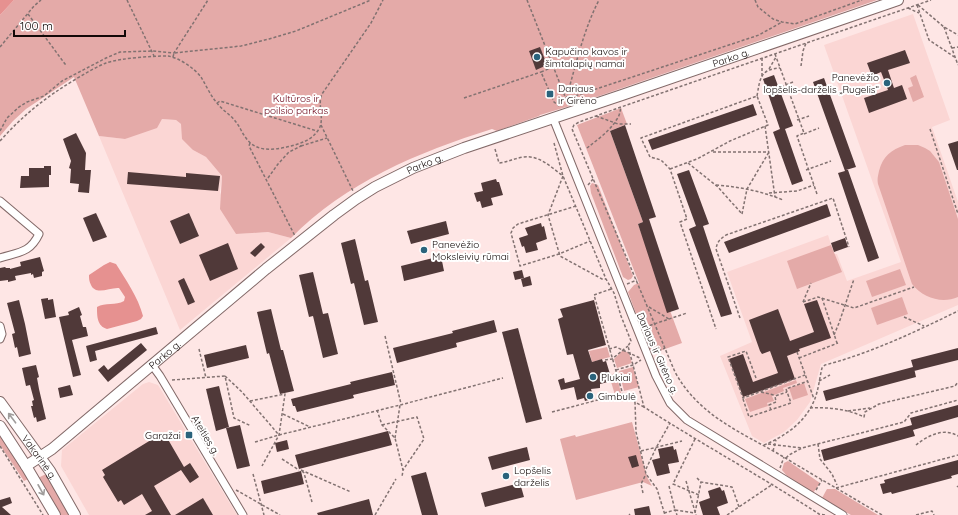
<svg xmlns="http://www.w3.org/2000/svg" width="958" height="515" font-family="Quicksand,sans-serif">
<rect width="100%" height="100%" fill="#fee6e5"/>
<g fill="#fbd6d4">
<path d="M913,14L950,120L932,127L958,202V305L821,364L810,402L797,420L784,432L764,443L752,436L720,356L752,342L727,272L828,235L834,254H837L847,281L901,262L824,45Z"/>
<path d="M162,119L176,120L181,124L193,150L206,157L222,176L220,192L236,234L268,232L291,238L180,330L99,136L125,139Z"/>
<path d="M149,382L158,385L237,515H89L61,466L62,450L143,384Z"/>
</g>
<g fill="#e4aaa8">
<path d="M14,0H877L576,104L540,115L539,116L497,131L492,129C418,152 345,183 291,238L268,232L236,234L220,209L222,176L206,157L193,150L182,139L181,124L176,120L162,119L157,128L125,139L99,136L74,77L26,109L13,121L0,136V15Z"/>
<path d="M916,75L924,97L913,102L908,88L913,86L910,78Z"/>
<path d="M621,108L627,124L610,131L643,222L638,224L682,343L651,354L628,292L634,285L639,283L577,125Z"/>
<path d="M905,145H918L925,148L930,151L939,162L958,219V297C942,304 923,298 912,284L878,184C877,179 878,176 879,171C883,156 891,150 905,145Z"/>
<path d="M592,183L598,185L633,276L631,279L628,280L623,277L591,193L590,186Z"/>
<path d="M831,245L842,272L797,289L787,261Z"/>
<path d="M900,269L906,285L872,297L866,281Z"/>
<path d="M902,297L908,314L877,325L871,308Z"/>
<path d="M607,347L610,357L592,362L589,351Z"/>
<path d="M623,350L629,353L632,363L617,368L614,359Z"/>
<path d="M633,367L639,387L624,391L619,371Z"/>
<path d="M616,373L621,393L615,395L609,375Z"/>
<path d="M796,380L797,383L783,388L784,391L772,396L774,401L767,403L768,406L750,412L745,399Z"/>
<path d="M804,383L808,395L793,400L789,388Z"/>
<path d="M632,422L647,477L652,486L643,482L576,500L560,439L575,435L576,437Z"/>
<path d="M0,434L28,479L24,481L0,445Z"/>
<path d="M788,461L820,483L813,493L787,476L782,470L784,463Z"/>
<path d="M46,474L70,515H59L38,478Z"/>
<path d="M827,489H835L878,515H851L822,498Z"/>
</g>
<g fill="#e69190">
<path d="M0,0H14L0,15Z"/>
<path d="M110,262L116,264C126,280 138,297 143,316L141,319L137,321L107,329C97,326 97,316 97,307C105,302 116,306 124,301L125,297L119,288C110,287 96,296 91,285C89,281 89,279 89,275L104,265Z"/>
</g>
<g fill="#503939">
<path d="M540,47L547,65L536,70L529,51Z"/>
<path d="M905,50L910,63L888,70L894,88L902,85L907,99L869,113L864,98L888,90L881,72L872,76L867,63Z"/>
<path d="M774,75L793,126L785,129L803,181L792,185L773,132L780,129L763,79Z"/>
<path d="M824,78L856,167L846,170H848L879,258L868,262L838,173L845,171L813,82Z"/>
<path d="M753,104L757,115L652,150L648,140Z"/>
<path d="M625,125L656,217L649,219L679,309L667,313L638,224L643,222L610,131Z"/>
<path d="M76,133L86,153L85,170H91L89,193L78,192L79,184L70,183L71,169L69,168L71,161L63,139Z"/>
<path d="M958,141V170H957L948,144Z"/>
<path d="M44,166H51V175H49V187L20,188L21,176H29V168H44Z"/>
<path d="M689,170L709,224L703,226L732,314L721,317L689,229L696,226L677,174Z"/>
<path d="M128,172L186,177V173L220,176L218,191L127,184Z"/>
<path d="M496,179L497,182H499L503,195L491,198L493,205L482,208L480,201L477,202L474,193L483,191L481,183Z"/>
<path d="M827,204L831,216L729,253L724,242Z"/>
<path d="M96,213L107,237L93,242L83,218Z"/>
<path d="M189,213L199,236L180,244L170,221Z"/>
<path d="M446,221L449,234L411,244L407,231Z"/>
<path d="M541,223L542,227L544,226L547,239L536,243L538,250L526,253L524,246L522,247L519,238L528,235L525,228Z"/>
<path d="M845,238L848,247L834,252L831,243Z"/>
<path d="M355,239L365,281L368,280L378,322L364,325L354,283L351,284L341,243Z"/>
<path d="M228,243L238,269L210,281L199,255Z"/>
<path d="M261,243L265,247L255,257L250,253Z"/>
<path d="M441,256L444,271L404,281L401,266Z"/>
<path d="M40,257L44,271L42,272V276L34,278L33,274L31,275V273L15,276L16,280L8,282V280L0,281V268L5,267L6,268H10V269L21,266L20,262Z"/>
<path d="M522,270L524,278L515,280L513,272Z"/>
<path d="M313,272L323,314L328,313L338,354L323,358L313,316L309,317L299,275Z"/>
<path d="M530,276L532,285L523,287L521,279Z"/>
<path d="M184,278L195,302L188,305L178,281Z"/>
<path d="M48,298V300L53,299L56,317L45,319L41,299Z"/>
<path d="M19,300L25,324L31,354L19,357L17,347L15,348L12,334L15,333L7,303Z"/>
<path d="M594,300L606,345L588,350L592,362L602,359L603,362L606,361L610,374L606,375L608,382L600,384V388L591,389L593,396L592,399L585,401L584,398L577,400L574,387L561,390L558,380L564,378L565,383L580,379L573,354L567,355L558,319L563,317L560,309Z"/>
<path d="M817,300L831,338L799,349L800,351L787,356L795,379L743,397L729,359L743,354L753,382L778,373L770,351L762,354L760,351L749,320L778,309L790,341L814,332L804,304Z"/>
<path d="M79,307L82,315L80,316L83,327H86L88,336L72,340L81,375L73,377L59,317L69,315L68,312Z"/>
<path d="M271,309L281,350H283L294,391L280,394L269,353L267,354L257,312Z"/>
<path d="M494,320L497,332L456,343L457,347L397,363L393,348L453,333L452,331Z"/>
<path d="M156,327L158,334L95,351L97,360L90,362L86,346Z"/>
<path d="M518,328L542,419L526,423L502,332Z"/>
<path d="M141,343L147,350L108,382L98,370L104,365L108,370Z"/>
<path d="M246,345L249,358L207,368L204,355Z"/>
<path d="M958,348V360L914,371V368L916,377L826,401L823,391L913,367L911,360Z"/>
<path d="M36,365L39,377L37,378L39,389L46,419L37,422L36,417L34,418L31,406H33L32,401L34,400L30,385L26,386L22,368Z"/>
<path d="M392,372L395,385L353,395L354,398L297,412L295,406H293L291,399L351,384L350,382Z"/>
<path d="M70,385L73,395L60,398L58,388Z"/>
<path d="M219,386L229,427L216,431L206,389Z"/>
<path d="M958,405V417L913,430L915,436L824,461L821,450L912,425L910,418Z"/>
<path d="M240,425L250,466L237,469L226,428Z"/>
<path d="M388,431L392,445L299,469L295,455Z"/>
<path d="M159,435L161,439L166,436L184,467L190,463L199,477L190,483L181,470L154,486L171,515H145L152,511L142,494L124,505L121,500L118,502L103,477L105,475L102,470Z"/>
<path d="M287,440L289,449L277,452L275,443Z"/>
<path d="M673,446L674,450L676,449L679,462L668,464L670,473L657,476L652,460L660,458L658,449Z"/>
<path d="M527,447L530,460L492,470L488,457Z"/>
<path d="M636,455L639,466L632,468L628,457Z"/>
<path d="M958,460V474L951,476L952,478L892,494L891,492L883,494L880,484L885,483L884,480Z"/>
<path d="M301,471L304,484L264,494L261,481Z"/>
<path d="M426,472L438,515H422L411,476Z"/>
<path d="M520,483L524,497L485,507L481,493Z"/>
<path d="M720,487L722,491L724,490L728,503L717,507L720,515H703L699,502L710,498L708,491Z"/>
<path d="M10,497L12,503L2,507L11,515H0V500Z"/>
<path d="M203,498L213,515H175Z"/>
<path d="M369,499L373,515H318L317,513Z"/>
<path d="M649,506L651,515H635L634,509Z"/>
</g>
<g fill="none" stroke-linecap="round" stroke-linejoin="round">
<defs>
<g id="minor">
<path d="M553,118L656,376L670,403L687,420L843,515"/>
<path d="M0,201L39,234C30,253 19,252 0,258"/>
<path d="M0,326L2,334L0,339"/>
<path d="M152,365L160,376L243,515"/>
</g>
<g id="secondary">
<path id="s1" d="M0,402L50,471L75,515"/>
<path d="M0,426L26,466L55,515"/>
<path id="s2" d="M26,466L52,449L266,269L334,215L356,199L375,187L413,168L464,148L622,95L898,0"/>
</g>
</defs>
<use href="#minor" stroke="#826968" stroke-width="9"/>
<use href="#secondary" stroke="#826968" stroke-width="12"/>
<g stroke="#827271" stroke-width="1.5" stroke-dasharray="3 2" stroke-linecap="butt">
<path d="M127,0L154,56"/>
<path d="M527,0L566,99L570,104"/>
<path d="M755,0L758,7L773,19L782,22L795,24L862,0"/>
<path d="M917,5L929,40L956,58"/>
<path d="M918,5L944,27L958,35"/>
<path d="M908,8L919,13"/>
<path d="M28,14L65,64L67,65"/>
<path d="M944,27L958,65"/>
<path d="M0,47L34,6L41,0"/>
<path d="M952,48L958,47"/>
<path d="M775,54L804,133L797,136L817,194"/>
<path d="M173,57L174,53L241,46L269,39L296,31L371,0"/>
<path d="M762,58V76"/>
<path d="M801,66L803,51L806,43"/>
<path d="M553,67L541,72L554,102L559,106"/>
<path d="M769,69L776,57"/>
<path d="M781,87L793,82"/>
<path d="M757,96C760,79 760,69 780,68"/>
<path d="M464,98L541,72"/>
<path d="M566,99L759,35L782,22"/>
<path d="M566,99C576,65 583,31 599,0"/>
<path d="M217,103L220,101L317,131"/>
<path d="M596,116L618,124H631"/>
<path d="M797,120L809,116"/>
<path d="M321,125L353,191"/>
<path d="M765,126L775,197"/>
<path d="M930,129L958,214"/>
<path d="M0,131L7,118L19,107L27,102L44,96L62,81L106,58L120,52L153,51L174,53L208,0"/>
<path d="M804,134L819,128"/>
<path d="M0,141C23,115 46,97 76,79C86,73 96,67 106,63C121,58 152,56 168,56C179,58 193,67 201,77C206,85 210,95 217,103C222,110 231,115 236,122C240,127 242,133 246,138C256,153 275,150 291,146C302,143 312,140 319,129C325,118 317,105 322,94L371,23L383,0"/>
<path d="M250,143L249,146L295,236"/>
<path d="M554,143L563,176L606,279L614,293L621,316L631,341L628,346L644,407C702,444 762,477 819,514L825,515"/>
<path d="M301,146L327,138"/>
<path d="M587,148C597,140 610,131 617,119C620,115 620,111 621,107"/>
<path d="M495,149L499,163C508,162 515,158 524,157C539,155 551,167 563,176L548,215L560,256L602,279H606"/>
<path d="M713,152H769"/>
<path d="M688,163L718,187L742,214"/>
<path d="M670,169L697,159L730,141L768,125L757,96L641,138L650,157L661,160L670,169L687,219L680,222L716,329"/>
<path d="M806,170L831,161"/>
<path d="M268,178L278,164L289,152L301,146L300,143"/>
<path d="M588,185L593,179"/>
<path d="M716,185C740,187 761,191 783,200"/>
<path d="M769,193L797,191L814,185"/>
<path d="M576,206L518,224L513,228L511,233L520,266L559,254L590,241"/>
<path d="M742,214L747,189L769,152"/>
<path d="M627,284L637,280"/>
<path d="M611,289L594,295L623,395L635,402"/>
<path d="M822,298L837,343"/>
<path d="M803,302L818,297L854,308L914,287"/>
<path d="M803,302L811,283"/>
<path d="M649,307L669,319"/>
<path d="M904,317L924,326"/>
<path d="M740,318L716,249C717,242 720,239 726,235L833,198L849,247"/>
<path d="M645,327L687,313"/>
<path d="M834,335L839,323L854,279"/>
<path d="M385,336L401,404"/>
<path d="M199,349L206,378"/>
<path d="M609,349L616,347L640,358"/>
<path d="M797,352L814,399"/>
<path d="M654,353L665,348"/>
<path d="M799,358L838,343"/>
<path d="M605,360L612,359L628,346"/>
<path d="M616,370L633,365L641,360"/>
<path d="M225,376L242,392L279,435L400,405L503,378"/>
<path d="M756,378L746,351L728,357L743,398L805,375"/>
<path d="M172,380L225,376L234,418L251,426"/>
<path d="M819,381L830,375"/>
<path d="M761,392L774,395"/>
<path d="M743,399L749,417L791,403L786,389L808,381"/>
<path d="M250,401L285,394L279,435L262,466"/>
<path d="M644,407L635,402L636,432L646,474L657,489L665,515"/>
<path d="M810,408C828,407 848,409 864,417L865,412L879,404L955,386L958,382"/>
<path d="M377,410L382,425L395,438L403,470L402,477"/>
<path d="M771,410L769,405L776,402L775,396L787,392"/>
<path d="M848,411L870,408"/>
<path d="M552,412L613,396L623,395"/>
<path d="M283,414L310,427"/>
<path d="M382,425L417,417L424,439L403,470"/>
<path d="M395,438L400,405"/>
<path d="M695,439L673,484L699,495"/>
<path d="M255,442L279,435"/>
<path d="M768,444L802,448"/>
<path d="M818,444L820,459L832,474L837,485"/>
<path d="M764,445C788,435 810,419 817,392C819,385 820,376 822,368L825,365C871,353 915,332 958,311"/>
<path d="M916,445C927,436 944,427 958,436"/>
<path d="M0,446L43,515"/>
<path d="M641,451L682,441"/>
<path d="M773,451L776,440"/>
<path d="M786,458L789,455L802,448L904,422L911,413L958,400"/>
<path d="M282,459L299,470"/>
<path d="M780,468L784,457"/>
<path d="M646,469L656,448L670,423"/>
<path d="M301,470L351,492"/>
<path d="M302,471L304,473L312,502"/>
<path d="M253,474L264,515"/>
<path d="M697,478L701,482L732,487L739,507"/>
<path d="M686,481L696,515"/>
<path d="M669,486L675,510L695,513L701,482"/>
<path d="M957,487L958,486"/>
<path d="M836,488L958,455"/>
<path d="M236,490L280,515"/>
<path d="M816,490L822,480"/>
<path d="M643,493L641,484L646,474"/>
<path d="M664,513L675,510L677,515"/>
<path d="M375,515L396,479"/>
<path d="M629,515L630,514"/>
<path d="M727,515L773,484"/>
<path d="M882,515C848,495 815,476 782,456C741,432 699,416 675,372L572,129L574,125L579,122L621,107L931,0"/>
<path d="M916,515L932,511L934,515"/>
</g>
<use href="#minor" stroke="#fff" stroke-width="7"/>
<use href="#secondary" stroke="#fff" stroke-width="10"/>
</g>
<defs><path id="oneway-shaft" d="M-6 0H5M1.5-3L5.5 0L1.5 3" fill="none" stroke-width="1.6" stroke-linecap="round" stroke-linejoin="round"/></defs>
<g stroke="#a09d9c">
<use href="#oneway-shaft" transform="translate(12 418) rotate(-127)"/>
<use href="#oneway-shaft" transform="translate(41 490) rotate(61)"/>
</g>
<g fill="#2a637c" stroke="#fff" stroke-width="1.5">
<circle cx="537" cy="57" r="4"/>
<circle cx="887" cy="83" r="4"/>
<rect x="546" y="90" width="8" height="8" rx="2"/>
<circle cx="424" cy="250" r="4"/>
<circle cx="593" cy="377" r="4"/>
<circle cx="590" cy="396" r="4"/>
<rect x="185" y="431" width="8" height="8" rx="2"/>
<circle cx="506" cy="476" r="4"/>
</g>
<g text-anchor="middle" stroke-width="4" stroke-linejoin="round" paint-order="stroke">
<g font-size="10" fill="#120908" stroke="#fff" text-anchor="start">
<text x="545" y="55">Kapučino kavos ir<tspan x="545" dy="12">šimtalapių namai</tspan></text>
<text x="879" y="81" text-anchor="end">Panevėžio<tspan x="879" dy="12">lopšelis-darželis „Rugelis“</tspan></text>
<text x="558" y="92">Dariaus<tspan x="558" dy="12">ir Girėno</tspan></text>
<text x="432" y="248">Panevėžio<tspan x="432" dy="12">Moksleivių rūmai</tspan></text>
<text x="601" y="381">Plukiai</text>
<text x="598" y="400">Gimbulė</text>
<text x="181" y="439" text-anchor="end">Garažai</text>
<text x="514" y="474">Lopšelis<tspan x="514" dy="12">darželis</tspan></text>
</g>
<g font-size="10" fill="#120908" stroke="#fff">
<text dy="4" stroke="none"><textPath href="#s2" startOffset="826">Parko g.</textPath></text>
<text dy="4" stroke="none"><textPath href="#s2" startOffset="502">Parko g.</textPath></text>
<text transform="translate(658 353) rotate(66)" y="4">Dariaus ir Girėno g.</text>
<text dy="4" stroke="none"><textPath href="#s2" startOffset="178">Parko g.</textPath></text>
<text transform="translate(206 435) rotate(59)" y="4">Ateities g.</text>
<text dy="4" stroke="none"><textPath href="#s1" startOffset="68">Vakarinė g.</textPath></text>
</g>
<g font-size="10" fill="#6b0216" stroke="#fff">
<text x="296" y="102">Kultūros ir<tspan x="296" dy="12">poilsio parkas</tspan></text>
</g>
</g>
<path d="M14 30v6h111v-6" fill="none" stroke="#120908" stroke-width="2"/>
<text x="20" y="30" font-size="12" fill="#120908" stroke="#ffffff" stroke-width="3" paint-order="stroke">100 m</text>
</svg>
